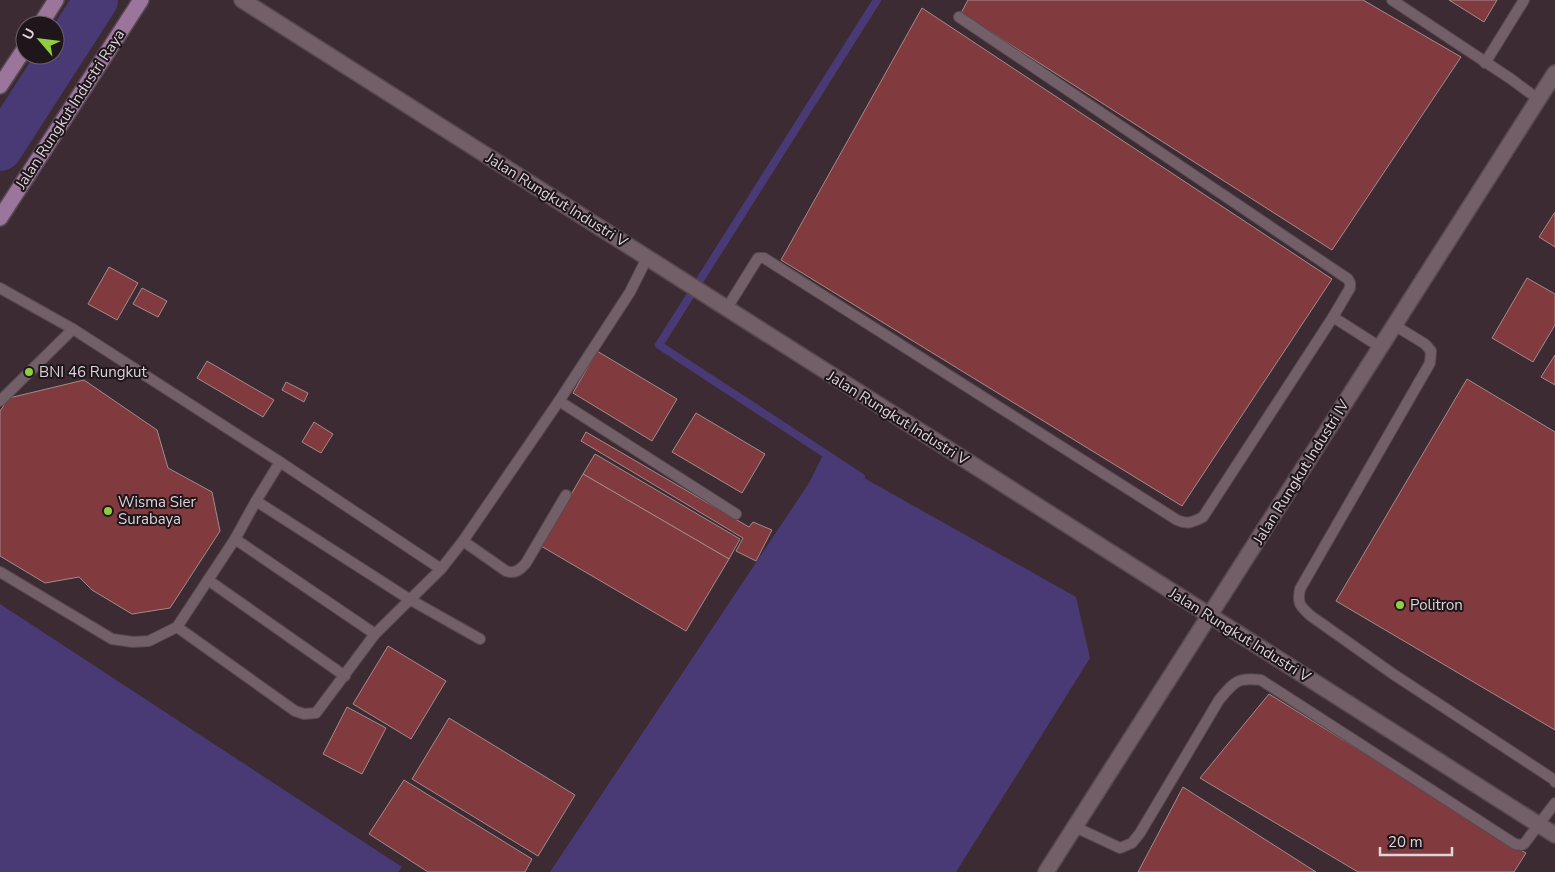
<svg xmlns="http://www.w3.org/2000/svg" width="1555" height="872" font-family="'Nunito Sans',sans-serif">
<rect width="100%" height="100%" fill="#3c2b33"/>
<g fill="#493a75">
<path d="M823,455L1076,597L1090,658L956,872H550L809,483Z"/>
<path d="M0,604L402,867L398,872H0Z"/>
</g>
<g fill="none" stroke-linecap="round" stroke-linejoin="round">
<path stroke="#493a75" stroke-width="8" d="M861,477L659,345L877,0"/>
<path stroke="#493a75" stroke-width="44" d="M0,149L96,0"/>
</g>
<g fill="#813b3f" stroke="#a28b8b">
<path d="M968,0H1363L1461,57L1332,250L961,13Z"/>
<path d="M1449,0H1497L1484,22Z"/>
<path d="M922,8L1332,279L1182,506L781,260Z"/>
<path d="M1555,212V247L1539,237Z"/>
<path d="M109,267L138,283L117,320L88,304Z"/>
<path d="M1527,278L1555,294V325L1533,362L1492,338Z"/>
<path d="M142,288L167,301L158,317L133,304Z"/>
<path d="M597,351L677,399L652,441L573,393Z"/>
<path d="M1555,355V385L1541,377Z"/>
<path d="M207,361L274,400L263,417L197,378Z"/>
<path d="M1467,379L1555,432V730L1336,601Z"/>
<path d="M84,380L157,430L168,468L212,492L220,531L170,608L132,614L92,590L79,577L45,583L0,556V411L9,398Z"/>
<path d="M286,382L308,393L304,402L282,390Z"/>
<path d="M696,413L765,454L742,493L672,452Z"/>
<path d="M314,422L333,434L321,453L302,442Z"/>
<path d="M586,432L749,527L753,522L772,530L756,561L736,551L743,538L581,441Z"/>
<path d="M595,454L740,539L729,559L583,474Z"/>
<path d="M583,474L729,559L686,631L541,546Z"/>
<path d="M388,646L446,681L411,739L353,704Z"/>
<path d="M1269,694L1526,853L1514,872H1358L1200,778Z"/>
<path d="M347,707L386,728L362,774L323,754Z"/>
<path d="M449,718L575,795L538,856L412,779Z"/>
<path d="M404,780L532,859L525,872H428L369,834Z"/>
<path d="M1183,787L1316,872H1138Z"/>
</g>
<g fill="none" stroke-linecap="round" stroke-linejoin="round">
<defs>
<g id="lane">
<path d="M1392,0L1511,79L1538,99"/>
<path d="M1485,63L1524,0"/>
<path d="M0,288L73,329L280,462L441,569L463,541L559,401L630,292L647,258"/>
<path d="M727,308L758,258H764L1177,520C1188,525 1192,522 1203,517L1333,317L1350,288V283L1348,279L959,17"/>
<path d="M1333,317L1380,347"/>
<path d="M1394,325L1425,344L1431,351L1430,363L1300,589C1297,604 1300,606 1311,616L1393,674L1553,779L1555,782"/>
<path d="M0,401L73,329"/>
<path d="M559,401L736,514"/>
<path d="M256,501L409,599L480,639"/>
<path d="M235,539L375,634"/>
<path d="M463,541L506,571C515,574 520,570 526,563L566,495"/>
<path d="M0,572L112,639L133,642L149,641L177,627L235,539L256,501L280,462"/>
<path d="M208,580L345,676"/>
<path d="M177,627L295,711L304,714L316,713L375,634L441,569"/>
<path d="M1075,827L1120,848L1132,843L1140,833L1219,700C1234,682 1237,677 1261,680L1515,844L1521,845L1524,844L1555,803"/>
</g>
<g id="street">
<path d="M242,0L1555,835"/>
<path d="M1046,872L1555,73"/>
</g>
<g id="primary">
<path d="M40,25L56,0"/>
<path d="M0,86L25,48"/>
<path d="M0,218L141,0"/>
</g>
</defs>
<use href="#lane" stroke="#574950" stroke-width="12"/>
<use href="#street" stroke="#574950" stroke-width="18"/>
<use href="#primary" stroke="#574950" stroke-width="18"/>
<use href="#lane" stroke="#735f68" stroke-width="10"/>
<use href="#street" stroke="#735f68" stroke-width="15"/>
<use href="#primary" stroke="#9c759d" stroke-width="15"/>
</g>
<g fill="#91cd40" stroke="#1e161a" stroke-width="2">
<circle cx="29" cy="372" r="5"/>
<circle cx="108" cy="511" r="5"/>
<circle cx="1400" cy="605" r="5"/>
</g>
<g text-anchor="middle" stroke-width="4" stroke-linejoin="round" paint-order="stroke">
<g font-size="15" fill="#ded3d8" stroke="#1e161a">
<text transform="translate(70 109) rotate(-57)" y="5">Jalan Rungkut Industri Raya</text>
<text transform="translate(557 200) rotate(32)" y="5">Jalan Rungkut Industri V</text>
<text transform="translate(898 418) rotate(32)" y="5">Jalan Rungkut Industri V</text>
<text transform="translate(1301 472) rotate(-58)" y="5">Jalan Rungkut Industri IV</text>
<text transform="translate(1240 635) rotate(32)" y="5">Jalan Rungkut Industri V</text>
</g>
<g font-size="15" fill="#ded3d8" stroke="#1e161a" text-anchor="start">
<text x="39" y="377">BNI 46 Rungkut</text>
<text x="118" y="507">Wisma Sier<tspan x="118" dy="17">Surabaya</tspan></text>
<text x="1410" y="610">Politron</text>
</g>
</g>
<g transform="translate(40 40) rotate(298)"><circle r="24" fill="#1e161a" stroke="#6b6266"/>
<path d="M0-4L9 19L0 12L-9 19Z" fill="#91cd40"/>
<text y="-8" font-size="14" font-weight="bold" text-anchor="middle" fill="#ded3d8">U</text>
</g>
<path d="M1380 847v8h72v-8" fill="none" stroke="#ded3d8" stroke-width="2.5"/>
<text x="1388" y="847" font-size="15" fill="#ded3d8" stroke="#1e161a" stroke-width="4" paint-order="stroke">20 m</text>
</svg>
